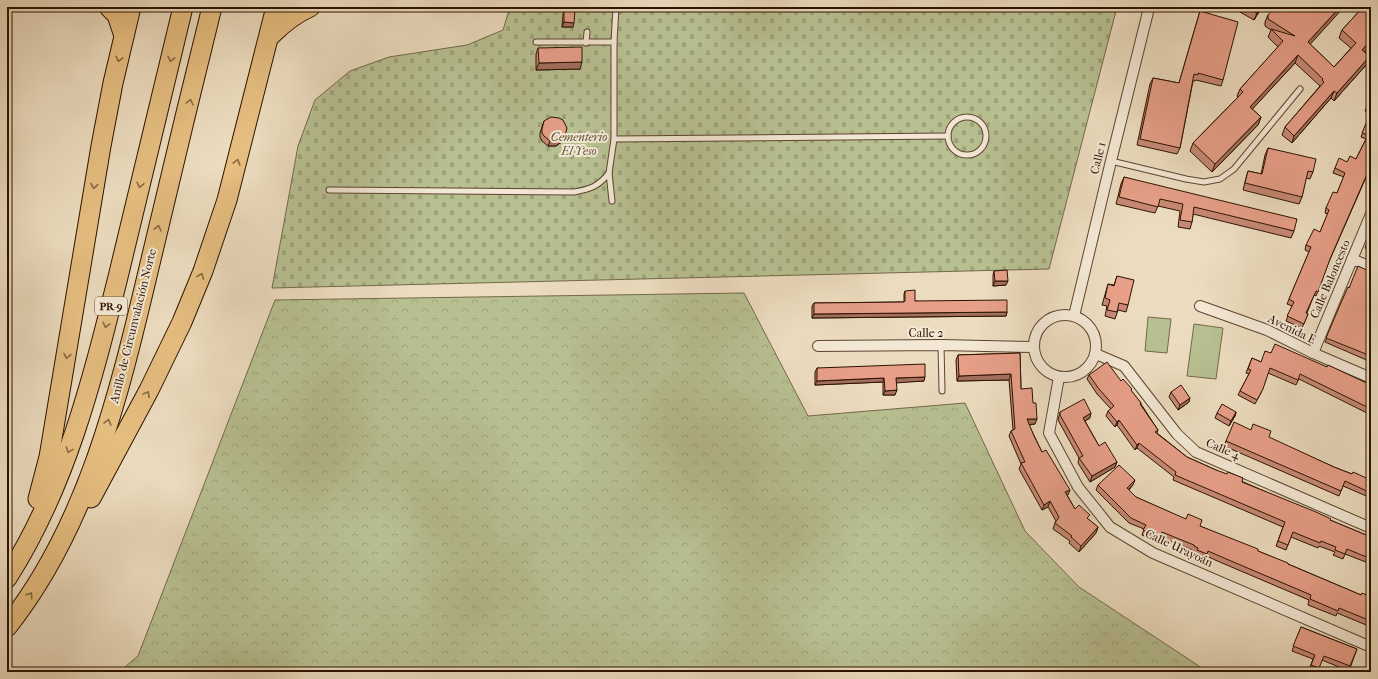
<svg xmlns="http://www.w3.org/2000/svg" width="1378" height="679" font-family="'IM FELL French Canon',serif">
<defs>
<pattern id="forest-crowns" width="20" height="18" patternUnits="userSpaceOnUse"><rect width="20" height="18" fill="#b8c092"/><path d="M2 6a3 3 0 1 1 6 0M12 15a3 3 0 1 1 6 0" fill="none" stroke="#9ea47c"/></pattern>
<pattern id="cemetery-stones" width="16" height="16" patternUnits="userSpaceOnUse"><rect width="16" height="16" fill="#b8c092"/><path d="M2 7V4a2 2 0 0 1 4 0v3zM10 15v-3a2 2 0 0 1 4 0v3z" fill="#9ea47c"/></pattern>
</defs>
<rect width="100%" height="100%" fill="#ecdcbf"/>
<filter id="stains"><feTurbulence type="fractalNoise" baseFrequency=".005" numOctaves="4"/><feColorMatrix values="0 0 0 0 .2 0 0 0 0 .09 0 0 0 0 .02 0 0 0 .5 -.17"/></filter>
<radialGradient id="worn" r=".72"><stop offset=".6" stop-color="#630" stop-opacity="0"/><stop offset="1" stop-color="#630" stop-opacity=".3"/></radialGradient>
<path fill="url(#forest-crowns)" stroke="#726949" d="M744,293L808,416L965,403L1025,531L1079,587L1208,672H119L138,656L275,300Z"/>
<path fill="url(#cemetery-stones)" stroke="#726949" d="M510,7H1117L1049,269L272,288L298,146L315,100L350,71L389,57L467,45L503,30Z"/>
<g fill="#b8c092" stroke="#726949">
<path d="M1148,317L1171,319L1167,353L1145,351Z"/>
<path d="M1194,324L1223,328L1216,379L1187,376Z"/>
</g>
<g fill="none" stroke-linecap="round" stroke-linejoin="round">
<defs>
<g id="lane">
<path d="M536,42H614"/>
<path d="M586,43L587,32"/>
<circle cx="967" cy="136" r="19"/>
<path d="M614,139L948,136"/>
<path d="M1111,161L1186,179L1204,182L1220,179L1234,169L1300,89"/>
<path d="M329,190L574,192C590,189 598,187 609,173"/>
<path d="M612,201L609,173L614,139V42L616,7"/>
<path d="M941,345L942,391"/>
</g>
<g id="street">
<path d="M1352,259L1371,267"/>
<path d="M1200,306L1267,330L1313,353L1371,378"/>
<circle cx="1065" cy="346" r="31"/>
<path d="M1074,316L1111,161L1148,12V7"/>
<path d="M818,346L941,345L1033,347"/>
<path d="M1313,353L1371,214"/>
<path d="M1096,354L1124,366L1177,434L1196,452L1371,528"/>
<path d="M1059,377L1049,433L1078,487L1110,527L1153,553L1371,647"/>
</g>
<g id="highway">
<path d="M109,7L117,15L124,36"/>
<path d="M270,36C282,24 294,14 310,7"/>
<path d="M91,498L149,390L182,322L203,271L227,200L276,7"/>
<path d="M38,499L49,457L101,146L113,83L131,7"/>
<path d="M7,578C66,486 92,381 118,277C140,187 161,97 183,7"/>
<path d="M7,627C92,520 122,381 153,251C172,170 192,88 212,7"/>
</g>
</defs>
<use href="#lane" stroke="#5d4430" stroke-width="7"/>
<use href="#street" stroke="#5d4430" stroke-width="12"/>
<use href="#highway" stroke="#2d1200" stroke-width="21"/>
<use href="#lane" stroke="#f3e8d5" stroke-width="5"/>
<use href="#street" stroke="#f3e8d5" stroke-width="10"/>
<use href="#highway" stroke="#e6be80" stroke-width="19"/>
</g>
<g fill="#c78975" stroke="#2d1200">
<path d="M1242,7H1262L1254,20L1240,12Z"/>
<path d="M1363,7L1365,52L1370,56L1367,64L1334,101L1331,98L1292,143L1282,135L1285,127L1320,86L1295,63L1252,109L1261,117L1258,125L1212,172L1190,151L1193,143L1238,97L1237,96L1240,89L1278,47L1268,37L1271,30L1265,26V22L1268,15L1310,44L1334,67L1351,48L1339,38L1342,30Z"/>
<path d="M564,10L573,27H562L563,14Z"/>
<path d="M1200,11L1223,80L1221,86L1196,80L1195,81H1193L1180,148L1177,154L1137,145L1150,84L1153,78L1179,83Z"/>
<path d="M538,48L580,69L536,70V54Z"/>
<path d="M1371,98V166L1328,264L1316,296L1314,295L1307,313L1308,314L1302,328L1286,321L1292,306L1287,304L1309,252L1305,250L1306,245L1320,232L1328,214L1325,213L1326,208L1337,193L1344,177L1333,173L1335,168L1347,162L1356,159L1366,139L1361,137L1370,114L1365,111Z"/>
<path d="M544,121L565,136L563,141L556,146H548L542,141L540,137V133Z"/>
<path d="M1268,148L1313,172L1310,179L1306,178L1302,197L1299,204L1243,190L1246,178L1248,171L1261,174L1265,155Z"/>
<path d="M1124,177L1294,231L1291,238L1193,214L1192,222L1190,229L1178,227L1180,211L1158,206L1155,213L1116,204L1121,184Z"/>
<path d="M1371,233V250L1365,248Z"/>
<path d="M994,271L1006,285L993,286V275Z"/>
<path d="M1371,272V362L1325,342L1349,288Z"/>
<path d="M1117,276L1128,305L1126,312L1118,310L1115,319L1105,316L1107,306L1102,305L1108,284L1114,285Z"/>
<path d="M905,291L915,301L1007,312L1006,316L812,318V306L814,303L904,302V294Z"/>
<path d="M1020,353L1021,389L1035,424L1029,425L1042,452L1068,495H1067L1075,509L1088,519L1098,527L1096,533L1079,552L1069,543L1070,541L1053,529L1055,523L1056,521L1048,507L1042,510L1019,469L1021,464L1009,436L1011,431L1013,430L1009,380L957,381L956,360L958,355Z"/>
<path d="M1271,353L1327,367L1371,385V408L1370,407L1367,413L1299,379L1296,385L1268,373L1261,393L1255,404L1238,395L1240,391L1249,374L1246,373L1252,358L1261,362Z"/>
<path d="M817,368L924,381L896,382L895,395H883V382L815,385V372Z"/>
<path d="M1089,375L1121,381L1131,391L1141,403V404L1158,430L1157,433L1187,457L1216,470L1330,520L1371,537V564L1345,554L1343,559L1333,555L1335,552L1319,546L1318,548L1291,537L1286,550L1276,546L1283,527L1173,480L1174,477L1137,448L1135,450L1117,425L1115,427L1106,416L1108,411L1111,409L1097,394L1087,379Z"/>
<path d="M1171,392L1189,402L1178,410L1169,397Z"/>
<path d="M1060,412L1090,418L1085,421L1099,446L1117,462L1115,467L1090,482L1078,463L1079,458L1058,420Z"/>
<path d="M1236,412L1235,416L1229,426L1215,418L1217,413Z"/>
<path d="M1251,430L1334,467L1352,474L1371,480V500H1370L1371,498L1343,486L1339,496L1224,446L1226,441Z"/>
<path d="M1098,485H1133L1129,490L1136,497L1200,526L1258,551L1288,564L1361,595L1371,597V627L1337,613L1336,616L1308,605L1309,600L1222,563L1206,556L1205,559L1195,555L1196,553L1192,551V550L1160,537L1157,542L1142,535L1144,529L1129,523L1096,490Z"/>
<path d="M1301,627L1357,649L1349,671L1322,660L1317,672H1315L1309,670L1313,659L1292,651Z"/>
</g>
<g fill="#a26f5f" stroke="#2d1200">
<path d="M1260,7H1262L1254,20L1257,13Z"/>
<path d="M1340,7H1344L1306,49L1308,42Z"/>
<path d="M564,22L574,23L573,27H562Z"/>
<path d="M1371,40V45L1360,57L1362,50Z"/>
<path d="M1298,55L1295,63L1247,115L1250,107Z"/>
<path d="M1370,56L1367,64L1334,101L1337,93Z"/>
<path d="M582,62L580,69L536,70L539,63Z"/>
<path d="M1334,91L1331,98L1292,143L1294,136Z"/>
<path d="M1261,117L1258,125L1212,172L1215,164Z"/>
<path d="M565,136L563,141L556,146H548L550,141Z"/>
<path d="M995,281H1008L1006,285L993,286Z"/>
<path d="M1007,312L1006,316L812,318L814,314Z"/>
<path d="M1011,374L1009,380L957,381L959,376Z"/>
<path d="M925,377L924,381L895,383L896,378Z"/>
<path d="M884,378L883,382L815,385L817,381Z"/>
<path d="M897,390L895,395H883L885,391Z"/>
<path d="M1190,398L1189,402L1178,410L1180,405Z"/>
<path d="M1236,412L1235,416L1229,426L1231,421Z"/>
<path d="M1091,413L1090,418L1081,423L1083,418Z"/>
<path d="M1027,419H1037L1035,424L1025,425Z"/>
<path d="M1119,420L1117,425L1115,427L1117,422Z"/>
<path d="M1139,443L1137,448L1135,450L1137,445Z"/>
<path d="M1117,462L1115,467L1090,482L1092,476Z"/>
<path d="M1135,480L1133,485L1125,493L1127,488Z"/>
<path d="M1070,490L1068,495L1063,498L1065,492Z"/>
<path d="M1050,501L1048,507L1042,510L1044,505Z"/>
<path d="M1098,527L1096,533L1079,552L1081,546Z"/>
</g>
<g fill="#e79f88" stroke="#2d1200">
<path d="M1246,7H1260L1257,13Z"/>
<path d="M1275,7H1340L1308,42L1334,67L1356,43L1342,30L1363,7H1371V40L1362,50L1370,56L1337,93L1334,91L1294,136L1285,127L1324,82L1322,80L1323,79L1298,55L1250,107L1261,117L1215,164L1193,143L1243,92L1240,89L1283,41L1271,29L1295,36L1268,19V15Z"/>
<path d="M564,10H575L574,23L564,22Z"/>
<path d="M1200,11L1238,22L1223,80L1198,73V75L1194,74L1180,148L1140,139L1153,78L1179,83Z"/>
<path d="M582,47V62L539,63L538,48Z"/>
<path d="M1371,98V109L1367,107Z"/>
<path d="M1371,112V165L1330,259L1318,292L1316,291L1306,313L1308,314L1304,324L1287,316L1294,302L1289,299L1311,247L1306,245L1314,229L1320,232L1329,210L1326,208L1333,192L1337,193L1345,173L1335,168L1339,158L1347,162L1350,156L1356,159L1368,135L1362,133Z"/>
<path d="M551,117L559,118L563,120L567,128L565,136L558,141H550L544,136L542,133V129L544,121Z"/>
<path d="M1268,148L1316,159L1313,172L1308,171L1302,197L1245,183L1248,171L1262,174Z"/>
<path d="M1124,177L1297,219L1294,231L1194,207L1192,222L1180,220L1183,204L1160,199L1158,207L1119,197Z"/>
<path d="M1371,233V245L1367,243Z"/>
<path d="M1358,266L1371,272V356L1326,338L1340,305L1348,287L1349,288Z"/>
<path d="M1007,270L1008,281H995L994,271Z"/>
<path d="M1117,276L1134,280L1128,305L1119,303L1117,312L1107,310L1110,300L1105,298L1108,284L1114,286Z"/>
<path d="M915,290V301L1007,300V312L814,314V303L904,302L905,301V291Z"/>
<path d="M1275,344L1327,367L1328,365L1371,385V404L1369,408L1300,374L1298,380L1270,368L1263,389L1257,400L1240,391L1251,370L1248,369L1252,358L1261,362L1265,351L1271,353Z"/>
<path d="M1020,353L1021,389L1032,388L1033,403H1036L1037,419H1027L1034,436L1042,452L1046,450L1070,490L1065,492L1075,509L1079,505L1090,515L1087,518L1098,527L1081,546L1071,537L1072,536L1055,523L1059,517L1050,501L1044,505L1021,463L1025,462L1011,431L1015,429L1011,374L959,376L958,355Z"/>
<path d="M1107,362L1121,381L1123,379L1132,389L1131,390L1141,403L1140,404L1158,430L1155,432L1187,457L1216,470L1227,474L1228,472L1243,478L1242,482L1316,512L1331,519L1330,520L1371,537V559L1347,549L1345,554L1335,550L1336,547L1321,541L1320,543L1293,532L1288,545L1278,541L1285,522L1175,475L1176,472L1139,443L1137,445L1119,420L1117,422L1108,411L1114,406L1099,389L1089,375Z"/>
<path d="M925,364V377L896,378L897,390L885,391L884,378L817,381V368Z"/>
<path d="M1181,385L1190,398L1180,405L1171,392Z"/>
<path d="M1084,399L1091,413L1083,418L1099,446L1105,442L1117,462L1092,476L1079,458L1083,456L1060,415V412Z"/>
<path d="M1222,404L1236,412L1231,421L1217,413Z"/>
<path d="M1234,422L1251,430L1253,424L1271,431L1269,437L1334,467L1352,474L1353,472L1371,480V493L1345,481L1341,491L1226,441Z"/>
<path d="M1119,465L1135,480L1127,488L1136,497L1186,519L1188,514L1202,520L1200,526L1258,549V551L1288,563V564L1361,595L1362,593L1371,597V621L1339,608L1338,611L1310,599L1311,595L1224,558L1208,551L1207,554L1197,550L1198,548L1194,546V545L1162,532L1159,537L1143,530L1146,525L1131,518L1098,485Z"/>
<path d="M1301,627L1357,649L1350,666L1324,656L1319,668L1311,665L1315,655L1293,646Z"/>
</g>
<defs><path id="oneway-chevron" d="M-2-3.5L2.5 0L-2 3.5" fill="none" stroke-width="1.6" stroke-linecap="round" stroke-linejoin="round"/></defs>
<g stroke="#8a6840">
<use href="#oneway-chevron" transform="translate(119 59) rotate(103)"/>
<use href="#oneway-chevron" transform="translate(171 59) rotate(103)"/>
<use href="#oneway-chevron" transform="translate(190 102) rotate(-76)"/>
<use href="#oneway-chevron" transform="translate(237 162) rotate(-75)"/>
<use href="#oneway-chevron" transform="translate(140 185) rotate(103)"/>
<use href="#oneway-chevron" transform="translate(94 186) rotate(99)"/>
<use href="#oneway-chevron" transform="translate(158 228) rotate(-76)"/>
<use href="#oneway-chevron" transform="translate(201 276) rotate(-68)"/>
<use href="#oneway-chevron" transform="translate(106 325) rotate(104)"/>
<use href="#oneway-chevron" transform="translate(67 356) rotate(100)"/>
<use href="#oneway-chevron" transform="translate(147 394) rotate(-62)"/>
<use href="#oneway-chevron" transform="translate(108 422) rotate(-74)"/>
<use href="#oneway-chevron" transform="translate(69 450) rotate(110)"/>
<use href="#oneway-chevron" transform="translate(30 595) rotate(-56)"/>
</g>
<g text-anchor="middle" stroke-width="4" stroke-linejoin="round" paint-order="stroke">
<rect fill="#f3e8d5" stroke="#685240" stroke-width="1" x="95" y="297" width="32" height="18" rx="3"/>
<g font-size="11" font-weight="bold" fill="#2d1200">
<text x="111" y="310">PR-9</text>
</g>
<g font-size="12" font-style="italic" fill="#5e4f33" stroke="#f3e8d5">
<text x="579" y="141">Cementerio<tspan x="579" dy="14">El Yeso</tspan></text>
</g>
<g font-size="12" fill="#2d1200" stroke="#f3e8d5">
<text transform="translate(1098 158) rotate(-76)" y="4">Calle 1</text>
<text transform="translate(1330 279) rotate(-67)" y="4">Calle Baloncesto</text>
<text transform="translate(133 326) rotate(-76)" y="4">Anillo de Circunvalación Norte</text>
<text transform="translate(1292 329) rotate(26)" y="4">Avenida E</text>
<text x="926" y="337">Calle 2</text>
<text transform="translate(1223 449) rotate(24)" y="4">Calle 4</text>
<text transform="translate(1179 548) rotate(25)" y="4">Calle Urayoán</text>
</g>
</g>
<rect width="1378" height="679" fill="none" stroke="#ecdcbf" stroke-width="24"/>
<rect x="8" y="8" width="1362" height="663" fill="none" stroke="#2d1200" stroke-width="2"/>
<rect x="12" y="12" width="1354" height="655" fill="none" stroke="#2d1200"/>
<rect width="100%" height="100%" filter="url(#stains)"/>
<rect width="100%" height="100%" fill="url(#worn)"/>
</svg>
